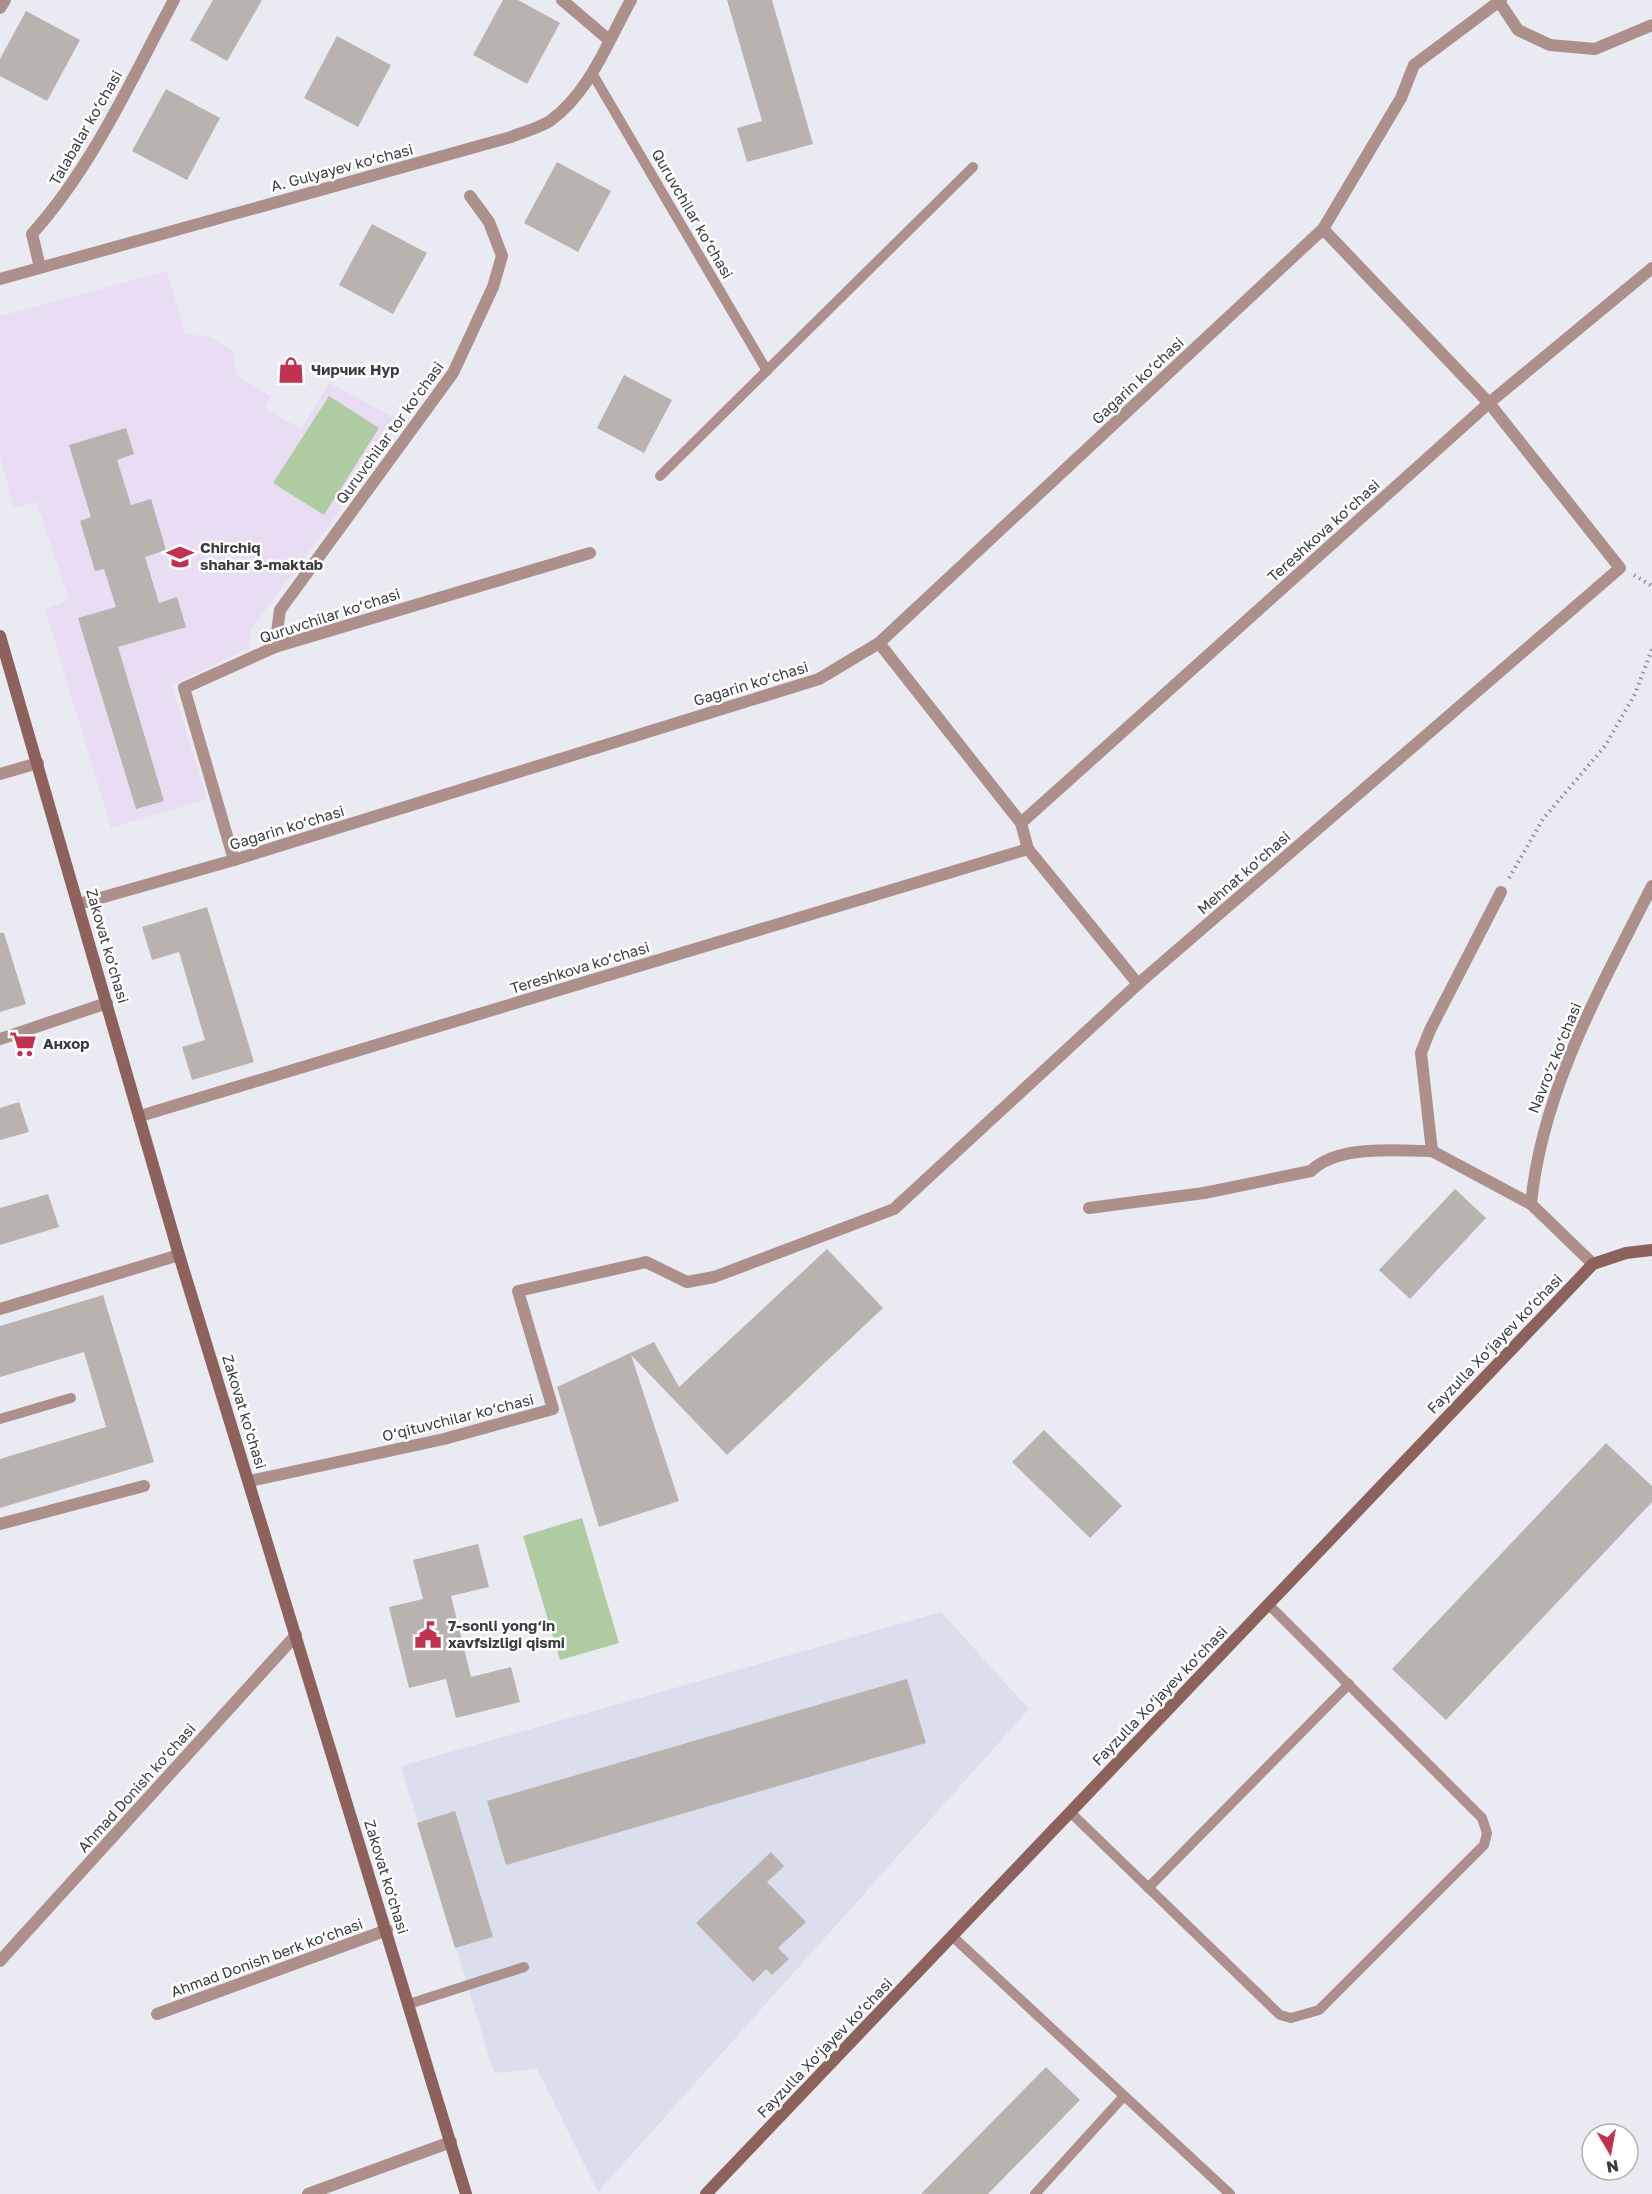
<svg xmlns="http://www.w3.org/2000/svg" width="1652" height="2194" font-family="'Golos Text',sans-serif">
<rect width="100%" height="100%" fill="#eaebf2"/>
<path fill="#dbdeec" d="M941,1612L1029,1709L598,2192L537,2069L494,2073L401,1766Z"/>
<path fill="#e8ddf2" d="M167,271L185,334L211,337L233,351L237,376L271,396L265,408L301,429L329,383L401,421L339,512L251,629L249,648L172,685L207,799L111,828L45,609L69,600L36,502L14,508L0,456V316Z"/>
<g fill="#aecba1">
<path d="M329,396L379,428L324,515L273,483Z"/>
<path d="M582,1518L619,1643L560,1660L523,1536Z"/>
</g>
<g fill="#b9b3af">
<path d="M213,0H262L227,61L190,40Z"/>
<path d="M503,0H518L560,23L527,84L473,55Z"/>
<path d="M727,0H772L813,144L747,162L737,128L762,121Z"/>
<path d="M26,11L80,40L47,101L0,76V59Z"/>
<path d="M337,36L391,65L358,127L304,98Z"/>
<path d="M166,89L220,118L187,180L132,151Z"/>
<path d="M557,162L611,191L578,252L524,223Z"/>
<path d="M372,224L427,253L393,314L339,285Z"/>
<path d="M624,375L672,400L644,453L597,428Z"/>
<path d="M126,428L134,454L117,460L131,505L151,499L166,550L145,557L159,603L177,597L186,627L118,647L164,801L136,809L78,618L116,607L104,569L95,571L80,521L91,517L69,445Z"/>
<path d="M207,907L254,1062L192,1080L182,1047L205,1040L179,952L152,960L142,927Z"/>
<path d="M0,933H4L26,1004L0,1012Z"/>
<path d="M19,1102L29,1132L0,1140V1108Z"/>
<path d="M1455,1189L1486,1218L1410,1299L1379,1270Z"/>
<path d="M48,1194L59,1227L0,1245V1208Z"/>
<path d="M827,1249L883,1308L727,1455L631,1355L679,1501L599,1527L557,1387L654,1342L679,1387Z"/>
<path d="M103,1295L154,1462L0,1508V1459L106,1427L84,1352L0,1377V1326Z"/>
<path d="M1044,1430L1122,1506L1090,1538L1012,1462Z"/>
<path d="M1606,1443L1652,1486V1502L1446,1720L1392,1669Z"/>
<path d="M478,1544L489,1587L451,1596L471,1677L511,1667L520,1702L456,1718L446,1679L409,1688L389,1607L423,1599L413,1560Z"/>
<path d="M907,1679L926,1743L506,1865L487,1801Z"/>
<path d="M455,1811L493,1937L455,1948L417,1823Z"/>
<path d="M771,1852L784,1866L767,1882L806,1922L778,1948L789,1959L772,1975L766,1969L753,1982L696,1923Z"/>
<path d="M1046,2067L1080,2100L988,2194H921Z"/>
</g>
<g fill="none" stroke-linecap="round" stroke-linejoin="round">
<g stroke="#8d8e92" stroke-width="4" stroke-dasharray="1.5 4.5" stroke-linecap="butt">
<path d="M1634,575L1652,586"/>
<path d="M1509,878L1543,819L1605,746L1635,694L1652,649"/>
</g>
<g stroke="#ad8f8b" stroke-width="10">
<path d="M592,73L767,371"/>
<path d="M660,476L973,167"/>
<path d="M0,1419L71,1398"/>
<path d="M1070,1812L1280,2015L1291,2018L1319,2010L1484,1845L1487,1833L1482,1818L1268,1604"/>
<path d="M1148,1888L1349,1684"/>
<path d="M952,1936L1230,2194"/>
<path d="M409,2004L524,1967"/>
<path d="M1035,2194L1124,2096"/>
</g>
<g stroke="#ad8f8b" stroke-width="12">
<path d="M562,0L609,40"/>
<path d="M1500,3L1518,30L1550,45L1595,49L1652,25"/>
<path d="M0,8L5,0"/>
<path d="M40,267L32,234C93,166 131,80 174,0"/>
<path d="M879,643L1021,823L1028,849L1138,984"/>
<path d="M275,647L280,610L453,373L493,287L502,256L489,222L470,196"/>
<path d="M0,774L38,763"/>
<path d="M1021,823L1489,403L1652,268"/>
<path d="M234,860L184,688L275,647L590,553"/>
<path d="M1501,892L1430,1030L1421,1053L1432,1151L1531,1204"/>
<path d="M79,904L234,860L819,679L879,643L1323,229L1401,98L1414,65L1501,0"/>
<path d="M0,1039L107,1003"/>
<path d="M140,1116L1028,849"/>
<path d="M1089,1208L1204,1193L1311,1171C1338,1144 1396,1151 1432,1151"/>
<path d="M1593,1264L1531,1204C1542,1090 1601,987 1652,886"/>
<path d="M0,1309L179,1255"/>
<path d="M250,1481L444,1439L553,1409L518,1291L646,1262L687,1282L714,1277L894,1209L1138,984L1620,568L1489,403L1323,229"/>
<path d="M0,1524L144,1486"/>
<path d="M0,1961L296,1635"/>
<path d="M157,2014L387,1930"/>
<path d="M308,2194L451,2142"/>
</g>
<path stroke="#ad8f8b" stroke-width="12" d="M0,279L511,137C523,132 539,128 550,121C590,92 608,41 631,0"/>
<g stroke="#8d625d" stroke-width="12">
<path d="M0,636L179,1255L466,2194"/>
<path d="M706,2194L1593,1264L1626,1253L1652,1250"/>
</g>
</g>
<defs>
<symbol id="shop-bare" viewBox="-9 -9 18 18"><path d="M-5-2.5h2.3a2.7 3.5 0 0 1 5.4 0H5L5.5 6h-11ZM-1.5-2.5h3a1.5 2.3 0 0 0-3 0Z" fill="#c13150" stroke="#fff" stroke-width="2.5" paint-order="stroke"/></symbol>
<symbol id="school-bare" viewBox="-9 -9 18 18"><path d="M0-5L7-2L0 1L-7-2ZM-4 1L0 2.5L4 1V4Q0 6-4 4Z" fill="#c13150" stroke="#fff" stroke-width="2.5" paint-order="stroke"/></symbol>
<symbol id="supermarket-bare" viewBox="-9 -9 18 18"><path d="M-6-5.5h2.5l.6 2H6L4.5 2H-2.5L-4.4-4H-6ZM-1.5 3.2a1.3 1.3 0 1 0 .1 0ZM3 3.2a1.3 1.3 0 1 0 .1 0Z" fill="#c13150" stroke="#fff" stroke-width="2.5" paint-order="stroke"/></symbol>
<symbol id="civic-bare" viewBox="-9 -9 18 18"><path d="M-.6-6.5H3V-4.5H.6V-3L4-1V1h2V6H-6V1h2V-1L-.6-3ZM-1.2 2.5V6h2.4V2.5Z" fill="#c13150" stroke="#fff" stroke-width="2.5" paint-order="stroke"/></symbol>
</defs>
<g fill-rule="evenodd">
<use href="#shop-bare" x="272" y="351" width="38" height="38"/>
<use href="#school-bare" x="161" y="538" width="38" height="38"/>
<use href="#supermarket-bare" x="4" y="1025" width="38" height="38"/>
<use href="#civic-bare" x="409" y="1616" width="38" height="38"/>
</g>
<g text-anchor="middle" stroke-width="5" stroke-linejoin="round" paint-order="stroke">
<g font-size="15" fill="#3c3c3f" stroke="#fff">
<text transform="translate(86 128) rotate(-60)" y="5">Talabalar ko‘chasi</text>
<text transform="translate(342 168) rotate(-15)" y="5">A. Gulyayev ko‘chasi</text>
<text transform="translate(692 214) rotate(60)" y="5">Quruvchilar ko‘chasi</text>
<text transform="translate(1138 381) rotate(-43)" y="5">Gagarin ko‘chasi</text>
<text transform="translate(390 433) rotate(-54)" y="5">Quruvchilar tor ko‘chasi</text>
<text transform="translate(1324 531) rotate(-42)" y="5">Tereshkova ko‘chasi</text>
<text transform="translate(330 616) rotate(-18)" y="5">Quruvchilar ko‘chasi</text>
<text transform="translate(751 684) rotate(-17)" y="5">Gagarin ko‘chasi</text>
<text transform="translate(287 828) rotate(-17)" y="5">Gagarin ko‘chasi</text>
<text transform="translate(1244 873) rotate(-41)" y="5">Mehnat ko‘chasi</text>
<text transform="translate(107 946) rotate(74)" y="5">Zakovat ko'chasi</text>
<text transform="translate(580 968) rotate(-17)" y="5">Tereshkova ko‘chasi</text>
<text transform="translate(1555 1058) rotate(-68)" y="5">Navro‘z ko‘chasi</text>
<text transform="translate(1495 1344) rotate(-46)" y="5">Fayzulla Xo‘jayev ko‘chasi</text>
<text transform="translate(244 1412) rotate(73)" y="5">Zakovat ko'chasi</text>
<text transform="translate(458 1418) rotate(-14)" y="5">O‘qituvchilar ko‘chasi</text>
<text transform="translate(1160 1696) rotate(-46)" y="5">Fayzulla Xo‘jayev ko‘chasi</text>
<text transform="translate(137 1788) rotate(-48)" y="5">Ahmad Donish ko‘chasi</text>
<text transform="translate(386 1877) rotate(73)" y="5">Zakovat ko'chasi</text>
<text transform="translate(267 1958) rotate(-20)" y="5">Ahmad Donish berk ko‘chasi</text>
<text transform="translate(825 2048) rotate(-46)" y="5">Fayzulla Xo‘jayev ko‘chasi</text>
</g>
<g font-size="15" font-weight="bold" fill="#3c3c3f" stroke="#fff" text-anchor="start">
<text x="311" y="375">Чирчик Нур</text>
<text x="200" y="553">Chirchiq<tspan x="200" dy="17">shahar 3-maktab</tspan></text>
<text x="43" y="1049">Анхор</text>
<text x="448" y="1631">7-sonli yong‘in<tspan x="448" dy="17">xavfsizligi qismi</tspan></text>
</g>
</g>
<g transform="translate(1610 2152) rotate(170)"><circle r="28" fill="#ffffff" stroke="#b1b1b2" stroke-width="1.5"/>
<path d="M0-4.5L10 22L0 15L-10 22Z" fill="#c13150"/>
<text y="-9" font-size="16" font-weight="bold" text-anchor="middle" fill="#3c3c3f">N</text>
</g>
</svg>
